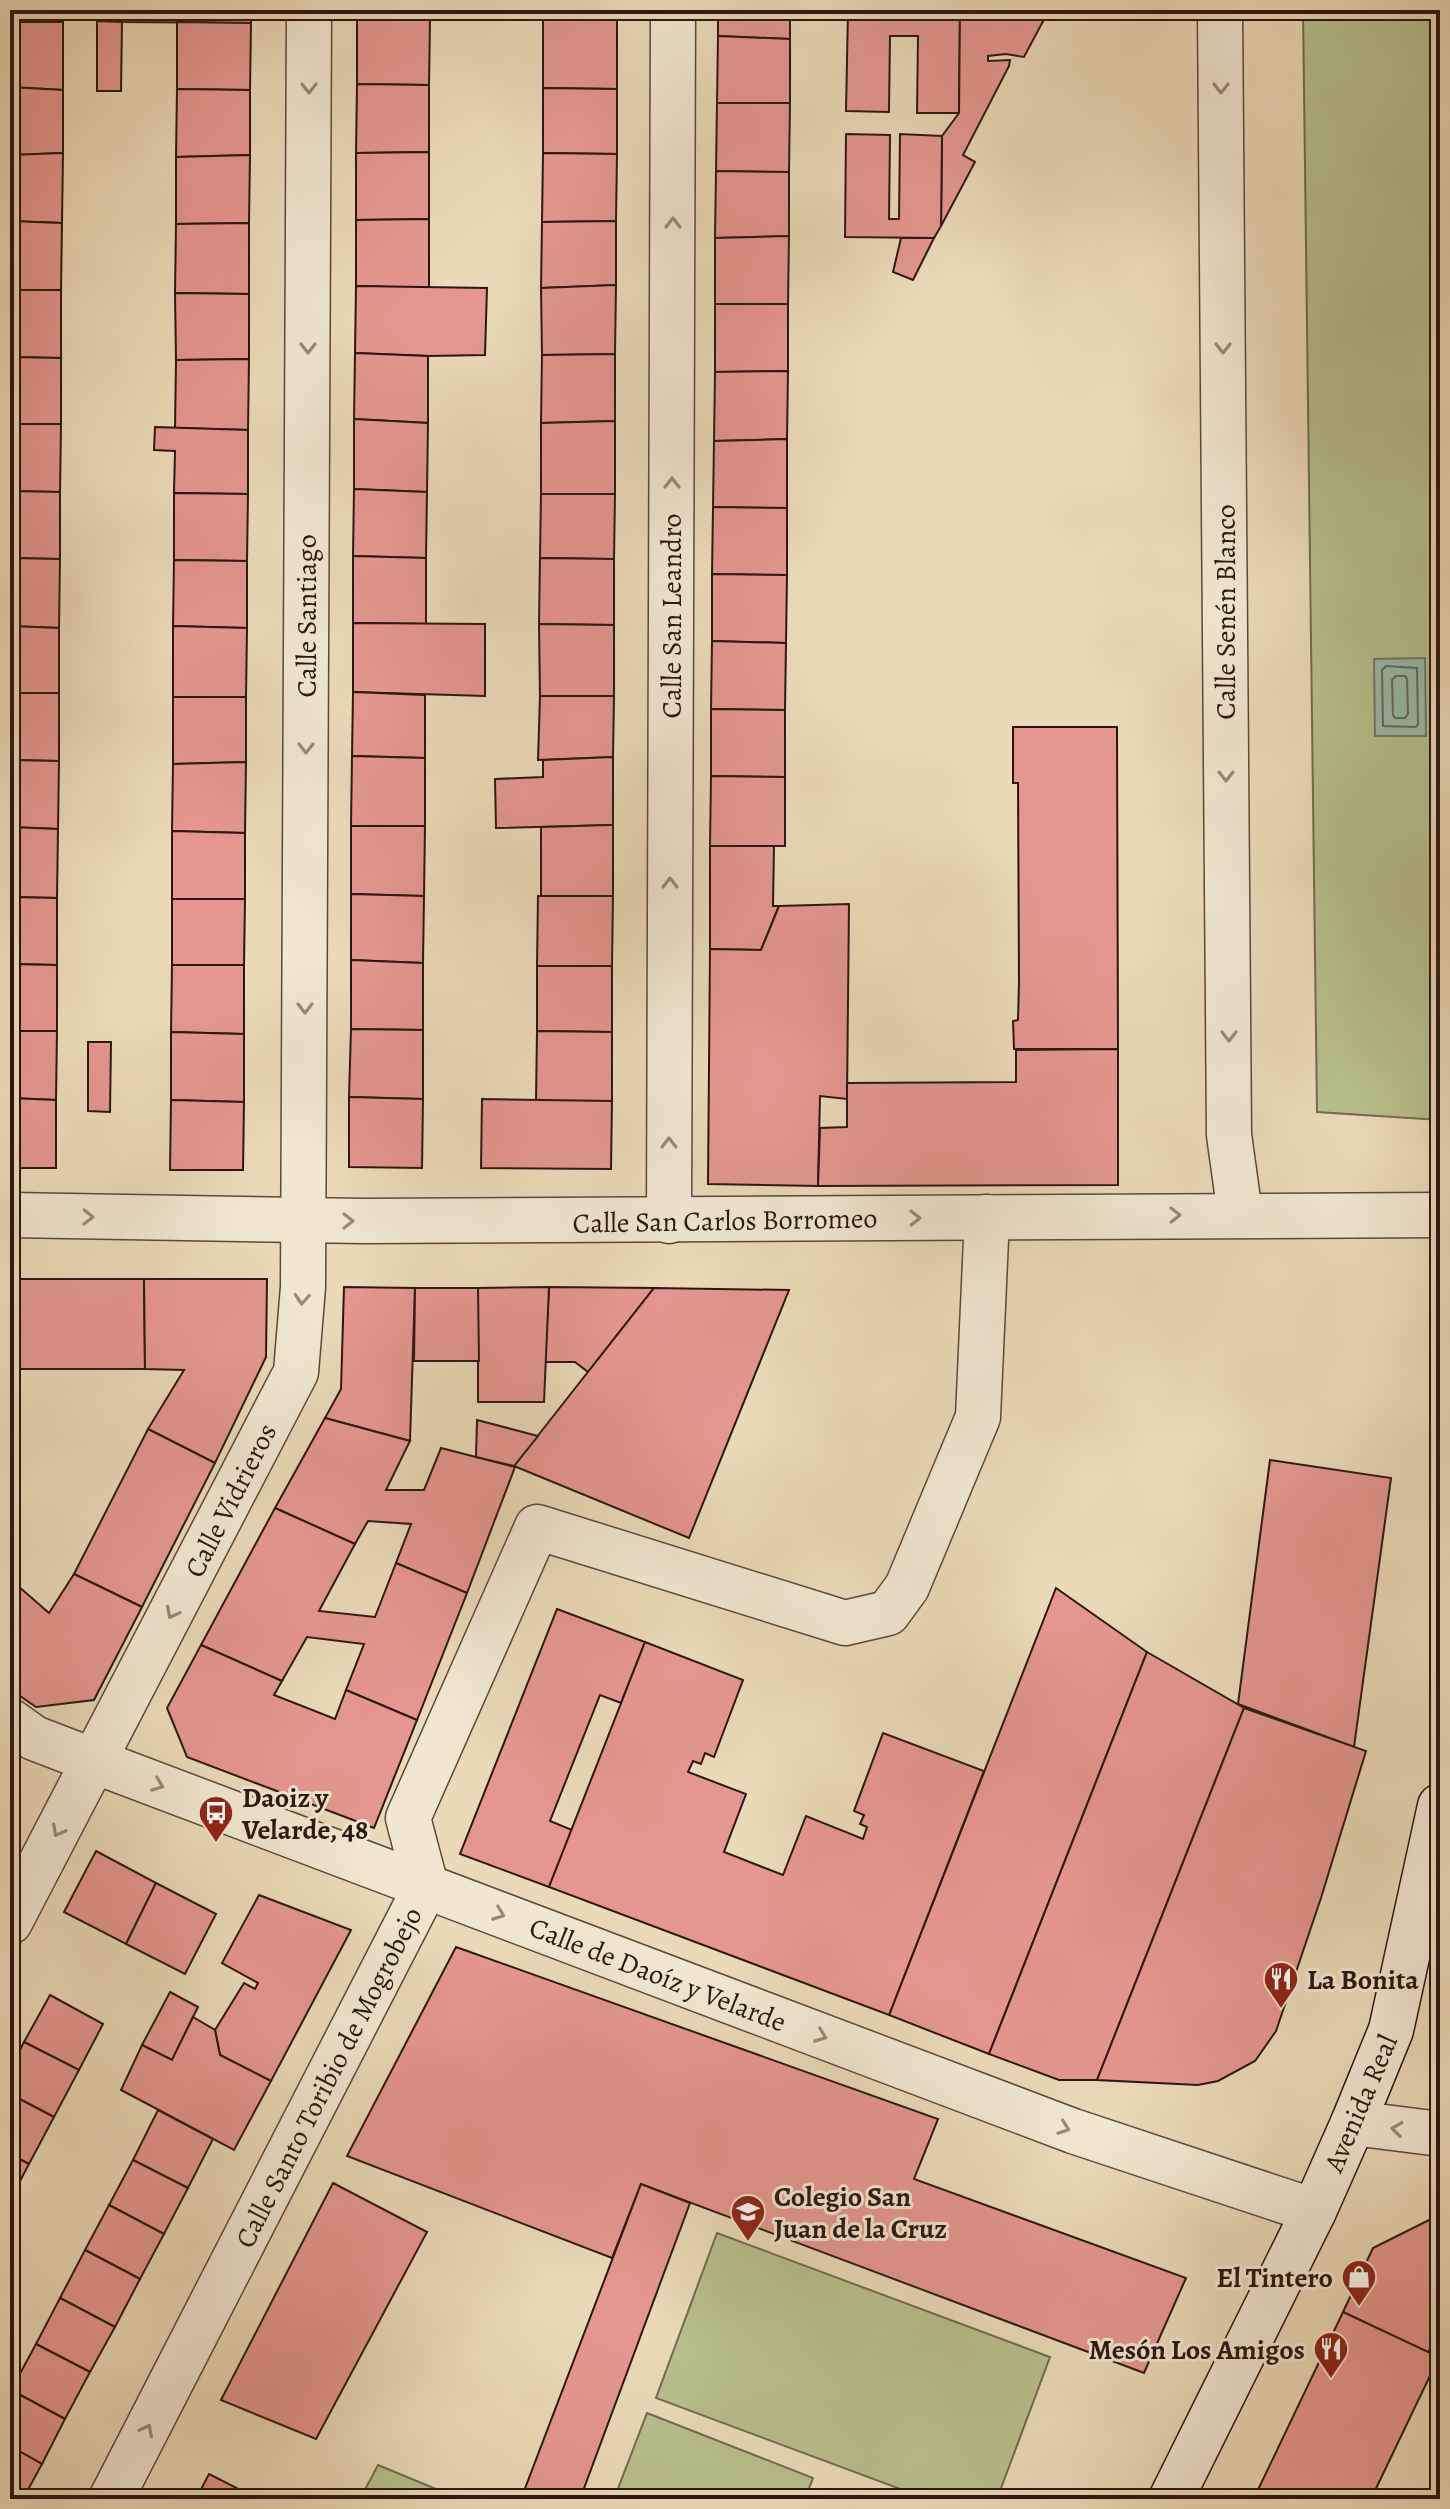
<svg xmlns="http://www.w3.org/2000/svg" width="1450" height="2509" font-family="Alegreya,serif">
<rect width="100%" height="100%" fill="#eadab8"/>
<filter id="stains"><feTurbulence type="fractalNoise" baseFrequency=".0025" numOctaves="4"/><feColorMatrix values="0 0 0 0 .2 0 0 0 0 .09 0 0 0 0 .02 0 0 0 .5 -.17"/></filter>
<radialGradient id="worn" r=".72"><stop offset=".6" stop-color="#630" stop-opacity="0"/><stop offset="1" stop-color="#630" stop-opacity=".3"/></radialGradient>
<g fill="#b7bf8e" stroke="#716b4f" stroke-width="2">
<path d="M1303,10H1440V1120L1317,1112Z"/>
<path d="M717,2233L1050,2357L997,2499H927L656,2398Z"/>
<path d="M647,2413L813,2478L805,2499H614Z"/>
<path d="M378,2465L460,2499H360Z"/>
</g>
<path fill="#99bba9" stroke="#6d796c" stroke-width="2" d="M1425,658L1426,736H1375L1374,659Z"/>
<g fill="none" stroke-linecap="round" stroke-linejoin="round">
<g stroke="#62695c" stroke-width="2">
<path d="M1386,666L1417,668L1418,724L1416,727L1383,726L1382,670Z"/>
<path d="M1396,676H1405L1407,679L1408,714L1405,718H1395L1393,715L1392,680Z"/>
</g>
</g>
<g fill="#e5978f" stroke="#2b1710" stroke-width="2">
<rect x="10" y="10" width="53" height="12"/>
<path d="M121,10H251V23L122,22Z"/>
<path d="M357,10H430V19L357,18Z"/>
<path d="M543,10H617V17L543,18Z"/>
<path d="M718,10H790V39L718,36Z"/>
<path d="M848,10H960L959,113H917L918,36H890L889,112L846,111Z"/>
<path d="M960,10H1049L1024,57L1006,54L988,56V61L1010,60L1009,66L963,155L975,162L941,226L942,136L959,113Z"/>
<path d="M617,17V89L543,88V18Z"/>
<path d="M357,18L430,19L429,85L357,84Z"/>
<path d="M97,21L122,22L121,91H97Z"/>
<path d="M10,22H63V90L10,87Z"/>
<path d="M177,22L251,23L250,90L177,89Z"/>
<path d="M718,36L790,39V103H717Z"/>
<path d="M357,84L429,85V152L356,153Z"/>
<path d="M10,87L63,90V153L10,155Z"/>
<path d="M543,88L617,89V154L543,153Z"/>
<path d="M177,89L250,90V155L176,157Z"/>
<path d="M717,103H790L789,172L716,171Z"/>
<path d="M846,134L890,135L889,219H899L900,134L942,136L941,226L934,238L845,237Z"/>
<path d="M429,152V219L356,220V153Z"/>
<path d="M63,153L62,223L10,221V155Z"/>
<path d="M543,153L617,154L616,221L542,222Z"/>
<path d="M250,155L249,223L176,224V157Z"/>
<path d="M716,171L789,172V236L715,238Z"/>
<path d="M429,219V288L356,286V220Z"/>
<path d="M10,221L62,223L61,290H10Z"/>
<path d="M616,221V285L541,288L542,222Z"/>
<path d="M249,223V294L175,293L176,224Z"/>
<path d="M789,236L788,304H715V238Z"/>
<path d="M901,238H934L913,280L893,272Z"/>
<path d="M616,285L615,354L542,355L541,288Z"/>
<path d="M356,286L487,288L485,355L428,356L355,353Z"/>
<path d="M10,290H61V358L10,357Z"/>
<path d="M175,293L249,294V359L176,360Z"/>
<path d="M715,304H788V371L715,372Z"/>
<path d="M355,353L428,356V423L354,419Z"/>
<path d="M615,354V421L541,423L542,355Z"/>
<path d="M10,357L61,358V424H10Z"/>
<path d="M249,359L248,430L175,428L176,360Z"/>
<path d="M788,371L787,439L714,441L715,372Z"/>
<path d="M354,419L428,423L427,492L354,489Z"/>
<path d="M615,421V494H541V423Z"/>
<path d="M10,424H61L60,492L10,491Z"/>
<path d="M155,427L248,430V494L174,493L175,451L154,450Z"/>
<path d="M787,439V508L713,507L714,441Z"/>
<path d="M354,489L427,492L426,558L353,556Z"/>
<path d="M10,491L60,492V559L10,558Z"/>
<path d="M174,493L248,494L247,561L174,560Z"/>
<path d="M541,494H615L614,559L540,558Z"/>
<path d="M713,507L787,508V575L712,574Z"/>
<path d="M353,556L426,558V624L353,623Z"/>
<path d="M10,558L60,559L59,628L10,626Z"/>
<path d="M540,558L614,559V625L539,624Z"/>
<path d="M174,560L247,561V628L173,626Z"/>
<path d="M712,574L787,575L786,643L712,641Z"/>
<path d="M353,623L485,624V696L353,692Z"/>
<path d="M539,624L614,625V696H540Z"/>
<path d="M10,626L59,628V693H10Z"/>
<path d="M173,626L247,628L246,697H173Z"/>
<path d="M712,641L786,643L785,710L711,709Z"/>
<path d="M353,692L425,695V758L352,756Z"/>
<path d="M10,693H59V761L10,760Z"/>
<path d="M540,696H614L613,757L538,760Z"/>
<path d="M173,697H246V762L173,764Z"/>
<path d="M711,709L785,710V777L711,776Z"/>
<path d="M1013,727H1117L1118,1049H1014L1013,1021L1018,1020L1019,982L1018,783H1013Z"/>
<path d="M352,756L425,758V826H351Z"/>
<path d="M613,757V825L496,828L495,779L543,777V760Z"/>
<path d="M10,760L59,761L58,829L10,827Z"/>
<path d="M246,762L245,833L172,831L173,764Z"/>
<path d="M711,776L785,777V846H710Z"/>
<path d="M611,825H613V896L541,897V827Z"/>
<path d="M351,826H425L424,896L351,894Z"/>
<path d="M10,827L58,829L57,898L10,897Z"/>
<path d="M172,831L245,833V899H172Z"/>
<path d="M710,846H774L773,906H779L761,950L710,949Z"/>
<path d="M351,894L424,896L423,963L351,960Z"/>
<path d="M538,896H613L612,966H537Z"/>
<path d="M10,897L57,898V965L10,964Z"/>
<path d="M172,899H245L244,965H172Z"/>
<path d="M849,904L847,1099L820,1096L818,1186L708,1184L710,949L761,950L779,906Z"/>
<path d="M351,960L423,963V1030L351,1029Z"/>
<path d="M10,964L57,965V1031H10Z"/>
<path d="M172,965H244V1034L171,1032Z"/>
<path d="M537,966H612V1032L537,1031Z"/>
<path d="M351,1029L423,1030V1099L349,1097Z"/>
<path d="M10,1031H57L56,1100L10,1098Z"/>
<path d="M537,1031L612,1032V1101H536Z"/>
<path d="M171,1032L244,1034V1102L171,1100Z"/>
<path d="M88,1042H111L110,1112L88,1111Z"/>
<path d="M1118,1049V1185L818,1186L820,1128L847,1127V1083L1016,1082V1050Z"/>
<path d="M349,1097L423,1099L422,1168L349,1167Z"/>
<path d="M10,1098L56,1100V1168H10Z"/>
<path d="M482,1099L612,1101L611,1169L481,1168Z"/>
<path d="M171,1100L244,1102L243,1170H170Z"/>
<path d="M10,1279H144L145,1369H10Z"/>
<path d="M144,1279H267L266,1357L215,1463L148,1429L184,1370L145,1369Z"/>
<path d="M344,1287L415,1288L410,1441L325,1418L341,1389Z"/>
<path d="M549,1287L654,1288L588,1372L575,1362H545Z"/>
<path d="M549,1287L544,1402H478V1288Z"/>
<path d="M415,1288H478L479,1361H414Z"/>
<path d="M654,1288L789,1290L689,1538L514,1466Z"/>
<path d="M325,1418L410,1441L386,1490H424L441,1448L515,1467L467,1593L396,1563L411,1524L368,1521L355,1544L275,1508Z"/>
<path d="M477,1420L538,1436L514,1466L476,1457Z"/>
<path d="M148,1429L215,1463L142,1607L74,1574Z"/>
<path d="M1270,1460L1391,1478L1354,1747L1238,1704Z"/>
<path d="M275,1508L355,1544L319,1611L375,1617L396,1563L467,1593L417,1720L346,1690L364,1644L307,1637L282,1681L201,1645Z"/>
<path d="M74,1574L142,1607L94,1700L36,1707L10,1689V1579L49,1613Z"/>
<path d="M1056,1588L1147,1652L989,2054L889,2015Z"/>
<path d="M557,1609L645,1642L621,1703L600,1695L550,1821L572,1830L549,1887L460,1854Z"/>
<path d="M645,1642L743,1680L714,1757L705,1753L701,1764L693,1761L688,1772L746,1794L724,1852L783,1875L806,1816L863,1839L867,1827L860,1824L864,1815L854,1811L883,1733L984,1771L889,2015L549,1887Z"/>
<path d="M201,1645L282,1681L274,1695L335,1719L346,1690L417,1720L374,1828L187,1757L167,1708Z"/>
<path d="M1147,1652L1244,1708L1097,2080H1059L989,2054Z"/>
<path d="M1244,1708L1366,1751L1321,1898L1276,2031L1255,2061L1218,2081L1198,2085L1097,2080Z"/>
<path d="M96,1851L156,1883L126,1944L64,1912Z"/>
<path d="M156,1883L216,1914L185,1974L126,1944Z"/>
<path d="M259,1895L351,1930L271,2081L220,2055L215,2030L244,1983L255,1989L258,1983L222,1963Z"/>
<path d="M456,1947L938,2119L914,2179L1186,2278L1144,2373L641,2184L612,2258L347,2156Z"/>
<path d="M170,1992L198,2007L172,2060L142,2045Z"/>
<path d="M50,1995L103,2024L79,2070L24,2042Z"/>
<path d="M193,2017L215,2030L220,2055L271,2081L234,2150L121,2090L142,2045L172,2060Z"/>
<path d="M24,2042L79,2070L54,2117L10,2094V2069Z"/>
<path d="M10,2094L54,2117L29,2164L10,2154Z"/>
<path d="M158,2110L213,2139L188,2188L133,2160Z"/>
<path d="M10,2154L29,2164L10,2200Z"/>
<path d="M133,2160L188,2188L164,2234L109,2205Z"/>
<path d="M333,2183L427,2232L316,2439L221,2400Z"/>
<path d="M641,2184L690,2203L580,2499H521Z"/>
<path d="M109,2205L164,2234L140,2279L85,2250Z"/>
<path d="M1429,2220H1440V2328L1428,2353L1343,2312L1373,2248Z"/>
<path d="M85,2250L140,2279L115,2327L60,2298Z"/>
<path d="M60,2298L115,2327L90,2372L36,2344Z"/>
<path d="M1343,2312L1439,2357L1371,2499H1267L1256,2494Z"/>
<path d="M36,2344L90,2372L65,2419L11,2390Z"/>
<path d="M11,2390L65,2419L42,2464L10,2446Z"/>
<path d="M10,2446L42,2464L23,2499H10Z"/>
<path d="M209,2474L258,2499H196Z"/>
</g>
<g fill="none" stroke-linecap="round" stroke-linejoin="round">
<defs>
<g id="minor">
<path d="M1220,10L1229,1135L1240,1214"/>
<path d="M10,1215L363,1221L1440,1215"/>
<path d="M669,1221L673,10"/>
<path d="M10,1721L34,1738L94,1761L1073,2131L1314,2211"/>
<path d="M10,1922L296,1372L303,1287L309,10"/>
<path d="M1353,2123L1440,2134"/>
<path d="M111,2499L426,1886L408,1818L537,1527L845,1623L888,1613L907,1587L978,1417L987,1217"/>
</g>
<path id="secondary" d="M1171,2499L1314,2211L1353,2123L1391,2030L1440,1806"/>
</defs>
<use href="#minor" stroke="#5b483a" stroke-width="47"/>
<use href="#secondary" stroke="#2b1710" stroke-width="47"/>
<use href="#minor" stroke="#f1e7d1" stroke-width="44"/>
<use href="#secondary" stroke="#f1e7d1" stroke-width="44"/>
</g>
<defs><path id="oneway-chevron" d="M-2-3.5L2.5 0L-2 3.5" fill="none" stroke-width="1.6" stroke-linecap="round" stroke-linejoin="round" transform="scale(2)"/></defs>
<g stroke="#98897a">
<use href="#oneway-chevron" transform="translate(309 88) rotate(90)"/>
<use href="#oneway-chevron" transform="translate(1221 88) rotate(90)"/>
<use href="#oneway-chevron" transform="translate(673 223) rotate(-90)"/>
<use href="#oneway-chevron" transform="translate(308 348) rotate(90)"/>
<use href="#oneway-chevron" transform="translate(1223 348) rotate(90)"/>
<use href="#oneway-chevron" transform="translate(672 483) rotate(-90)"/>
<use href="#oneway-chevron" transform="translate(306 748) rotate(90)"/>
<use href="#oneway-chevron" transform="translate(1226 776) rotate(90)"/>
<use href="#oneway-chevron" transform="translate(670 883) rotate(-90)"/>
<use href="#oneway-chevron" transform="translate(305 1008) rotate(90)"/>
<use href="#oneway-chevron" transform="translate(1229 1036) rotate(90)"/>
<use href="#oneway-chevron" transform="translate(669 1143) rotate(-90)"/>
<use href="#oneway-chevron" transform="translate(1175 1215) rotate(-1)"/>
<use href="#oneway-chevron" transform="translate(88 1217) rotate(1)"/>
<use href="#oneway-chevron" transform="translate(915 1218) rotate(-1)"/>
<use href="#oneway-chevron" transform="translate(348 1221)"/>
<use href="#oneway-chevron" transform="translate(302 1299) rotate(94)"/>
<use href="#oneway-chevron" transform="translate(172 1613) rotate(117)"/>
<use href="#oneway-chevron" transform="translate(158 1785) rotate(21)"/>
<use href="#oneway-chevron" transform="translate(58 1831) rotate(118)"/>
<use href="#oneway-chevron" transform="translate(499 1914) rotate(21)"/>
<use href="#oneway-chevron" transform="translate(821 2036) rotate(21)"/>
<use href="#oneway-chevron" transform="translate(1064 2128) rotate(20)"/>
<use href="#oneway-chevron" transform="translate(1397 2129) rotate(-173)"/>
<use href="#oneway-chevron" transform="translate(147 2430) rotate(-63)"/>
</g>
<defs>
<symbol id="bus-pin" viewBox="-11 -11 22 30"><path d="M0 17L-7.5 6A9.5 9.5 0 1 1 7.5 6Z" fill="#8f2418" stroke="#f1e7d1"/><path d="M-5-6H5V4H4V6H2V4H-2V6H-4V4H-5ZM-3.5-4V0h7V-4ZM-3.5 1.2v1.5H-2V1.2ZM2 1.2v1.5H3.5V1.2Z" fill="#fff"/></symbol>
<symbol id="restaurant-pin" viewBox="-11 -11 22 30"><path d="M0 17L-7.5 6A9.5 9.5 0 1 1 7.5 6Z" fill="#8f2418" stroke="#f1e7d1"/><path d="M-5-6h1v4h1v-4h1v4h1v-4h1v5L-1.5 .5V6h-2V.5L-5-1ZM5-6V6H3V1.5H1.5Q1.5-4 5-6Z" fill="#fff"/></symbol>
<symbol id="school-pin" viewBox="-11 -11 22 30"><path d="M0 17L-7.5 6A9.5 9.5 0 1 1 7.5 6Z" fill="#8f2418" stroke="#f1e7d1"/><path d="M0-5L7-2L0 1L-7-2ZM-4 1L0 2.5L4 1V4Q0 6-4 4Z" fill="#fff"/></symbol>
<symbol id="shop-pin" viewBox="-11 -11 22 30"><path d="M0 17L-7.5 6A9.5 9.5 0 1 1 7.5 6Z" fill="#8f2418" stroke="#f1e7d1"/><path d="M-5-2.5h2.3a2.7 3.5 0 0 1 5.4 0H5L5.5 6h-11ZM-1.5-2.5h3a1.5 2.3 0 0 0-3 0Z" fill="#fff"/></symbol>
</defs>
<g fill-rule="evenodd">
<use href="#bus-pin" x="196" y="1793" width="40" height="54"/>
<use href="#restaurant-pin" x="1261" y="1959" width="40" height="54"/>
<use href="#school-pin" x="728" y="2192" width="40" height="54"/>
<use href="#shop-pin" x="1339" y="2257" width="40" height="54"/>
<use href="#restaurant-pin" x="1311" y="2329" width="40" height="54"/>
</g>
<g text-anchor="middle" stroke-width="6" stroke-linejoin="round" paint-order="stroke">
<g font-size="28" fill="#2b1710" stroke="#f1e7d1">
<text transform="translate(1225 612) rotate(-90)" y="10">Calle Senén Blanco</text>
<text transform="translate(306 616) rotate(-90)" y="10">Calle Santiago</text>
<text transform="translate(671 616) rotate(-90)" y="10">Calle San Leandro</text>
<text transform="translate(725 1220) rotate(-1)" y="10">Calle San Carlos Borromeo</text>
<text transform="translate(230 1500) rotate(-63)" y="10">Calle Vidrieros</text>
<text transform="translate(658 1974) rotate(21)" y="10">Calle de Daoíz y Velarde</text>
<text transform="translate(328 2077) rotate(-63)" y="10">Calle Santo Toribio de Mogrobejo</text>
<text transform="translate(1360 2103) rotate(-67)" y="10">Avenida Real</text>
</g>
<g font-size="28" font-weight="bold" fill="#2b1710" stroke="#f1e7d1" text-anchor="start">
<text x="242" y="1807">Daoiz y<tspan x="242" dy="32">Velarde, 48</tspan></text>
<text x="1307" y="1989">La Bonita</text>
<text x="774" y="2206">Colegio San<tspan x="774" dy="32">Juan de la Cruz</tspan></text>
<text x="1333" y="2287" text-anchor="end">El Tintero</text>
<text x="1305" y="2359" text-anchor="end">Mesón Los Amigos</text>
</g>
</g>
<rect width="1450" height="2509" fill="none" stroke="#eadab8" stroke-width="40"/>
<rect x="12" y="12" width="1426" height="2485" fill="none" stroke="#2b1710" stroke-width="4"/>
<rect x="20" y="20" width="1410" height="2469" fill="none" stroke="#2b1710" stroke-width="2"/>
<rect width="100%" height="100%" filter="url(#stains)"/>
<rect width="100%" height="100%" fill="url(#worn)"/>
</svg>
